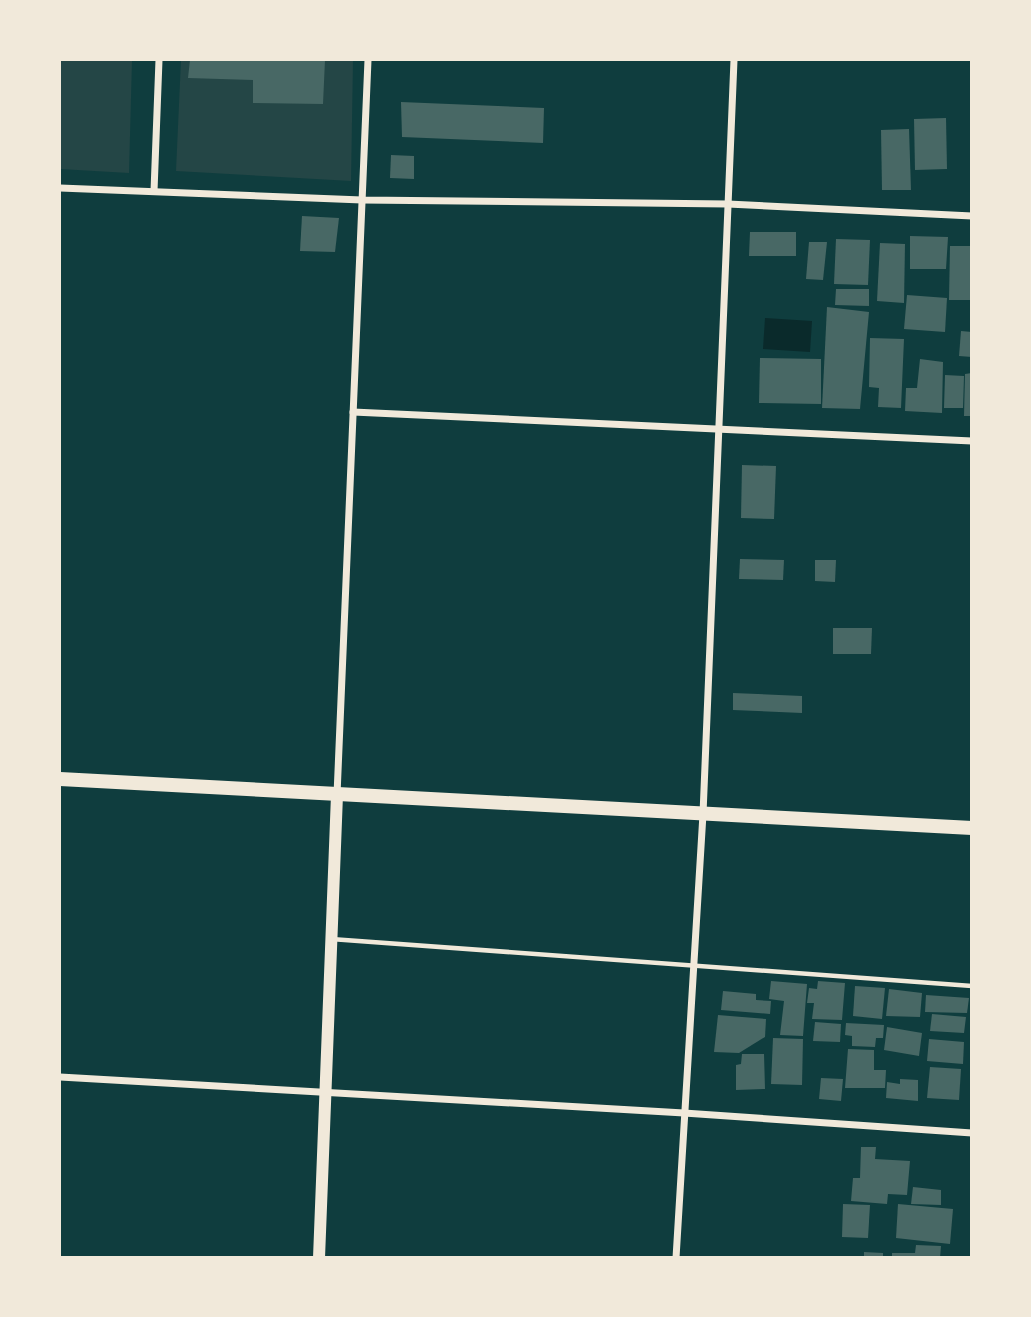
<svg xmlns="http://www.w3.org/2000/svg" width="1031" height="1317" font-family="Lato,sans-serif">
<rect width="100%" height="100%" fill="#0f3d3e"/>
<g fill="#244646">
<path d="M60,60H132L129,173L60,169Z"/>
<path d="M181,60H353L351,181L176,171Z"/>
</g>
<path fill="#0a2a2b" d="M765,318L812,321L810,352L763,349Z"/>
<g fill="#486865">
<path d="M190,60H325L323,104L253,103V80L188,78Z"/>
<path d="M401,102L544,108L543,143L402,137Z"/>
<path d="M946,118L947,169L915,170L914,119Z"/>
<path d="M909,129L911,190H882L881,130Z"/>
<path d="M391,155L414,156V179L390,178Z"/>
<path d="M302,216L339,218L335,252L300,251Z"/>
<path d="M750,232H796V256H749Z"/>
<path d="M910,236L948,237L946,269H910Z"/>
<path d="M836,239L870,240L868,285L834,284Z"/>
<path d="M809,242H827L823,280L806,279Z"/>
<path d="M880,243L905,244L904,303L877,301Z"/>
<path d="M950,246H972V300H949Z"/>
<path d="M836,289H869V306L835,305Z"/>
<path d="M907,295L947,298L945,332L904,329Z"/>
<path d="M827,307L869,312L860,409L822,408Z"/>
<path d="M961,331L972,332V357L959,356Z"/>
<path d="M870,338L904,339L901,408L878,407L879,388L869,387Z"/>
<path d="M760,358L821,359V404L759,403Z"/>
<path d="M920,359L943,362L942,413L905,411L906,388H917Z"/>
<path d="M972,373V416H964L965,374Z"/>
<path d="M945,375L964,376L963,408H944Z"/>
<path d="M742,465L776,466L774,519L741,518Z"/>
<path d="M740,559L784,560L783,580L739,579Z"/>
<path d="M815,560H836L835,582L815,581Z"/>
<path d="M833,628H872L871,654H833Z"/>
<path d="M733,693L802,696V713L733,710Z"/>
<path d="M771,981L807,984L803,1036L780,1035L784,1001L769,999Z"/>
<path d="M818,981L845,983L842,1020L812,1019L814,1003H807L809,988L817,989Z"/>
<path d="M855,986L885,988L882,1019L853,1016Z"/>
<path d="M889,989L922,993L920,1017L886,1016Z"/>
<path d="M723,991L756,994V1000L771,1001L770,1014L721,1010Z"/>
<path d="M926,995L969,998L967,1013L925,1012Z"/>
<path d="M932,1014L966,1017L964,1033L930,1031Z"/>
<path d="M718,1015L766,1019L765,1037L739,1053L714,1052Z"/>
<path d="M815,1022L841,1024L840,1042L813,1041Z"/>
<path d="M846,1023L884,1025L883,1038H876L875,1047L852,1046V1036L845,1035Z"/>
<path d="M887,1027L922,1033L919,1056L884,1050Z"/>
<path d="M773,1038L803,1039L802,1085L771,1084Z"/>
<path d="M929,1039L964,1042L963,1064L927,1061Z"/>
<path d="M848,1049L874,1050V1070H886L885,1088H845Z"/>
<path d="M742,1054H764L765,1089L736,1090V1065L741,1064Z"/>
<path d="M930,1067L961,1069L959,1100L927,1098Z"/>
<path d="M821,1078L843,1079L841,1101L819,1099Z"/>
<path d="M900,1079L918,1080V1101L886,1098L887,1082L900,1084Z"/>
<path d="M861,1147H876L875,1159L910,1161L907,1195L888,1194L887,1204L851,1201L853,1178H860Z"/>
<path d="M913,1187L941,1190V1205L911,1204Z"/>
<path d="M843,1204L870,1205L868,1238L842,1237Z"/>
<path d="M898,1204L953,1209L950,1244L896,1238Z"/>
<path d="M916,1245L941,1246L940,1258H892V1253H915Z"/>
<path d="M864,1252L883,1253V1258H864Z"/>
</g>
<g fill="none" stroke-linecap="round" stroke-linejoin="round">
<path stroke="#f1e9da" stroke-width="4.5" d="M331,939L972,986"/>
<g stroke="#f1e9da" stroke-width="7">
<path d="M60,188L362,200L728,204L972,216"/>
<path d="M154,191L159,60"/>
<path d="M353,412L972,441"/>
<path d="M337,795L368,60"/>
<path d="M60,1077L684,1113L972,1133"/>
<path d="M676,1258L703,814L734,60"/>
</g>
<path stroke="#f1e9da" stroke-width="12" d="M319,1258L337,795"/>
<path stroke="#f1e9da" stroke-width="14" d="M60,779L972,828"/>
</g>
<rect width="1031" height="1317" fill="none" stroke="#f1e9da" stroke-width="122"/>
</svg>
